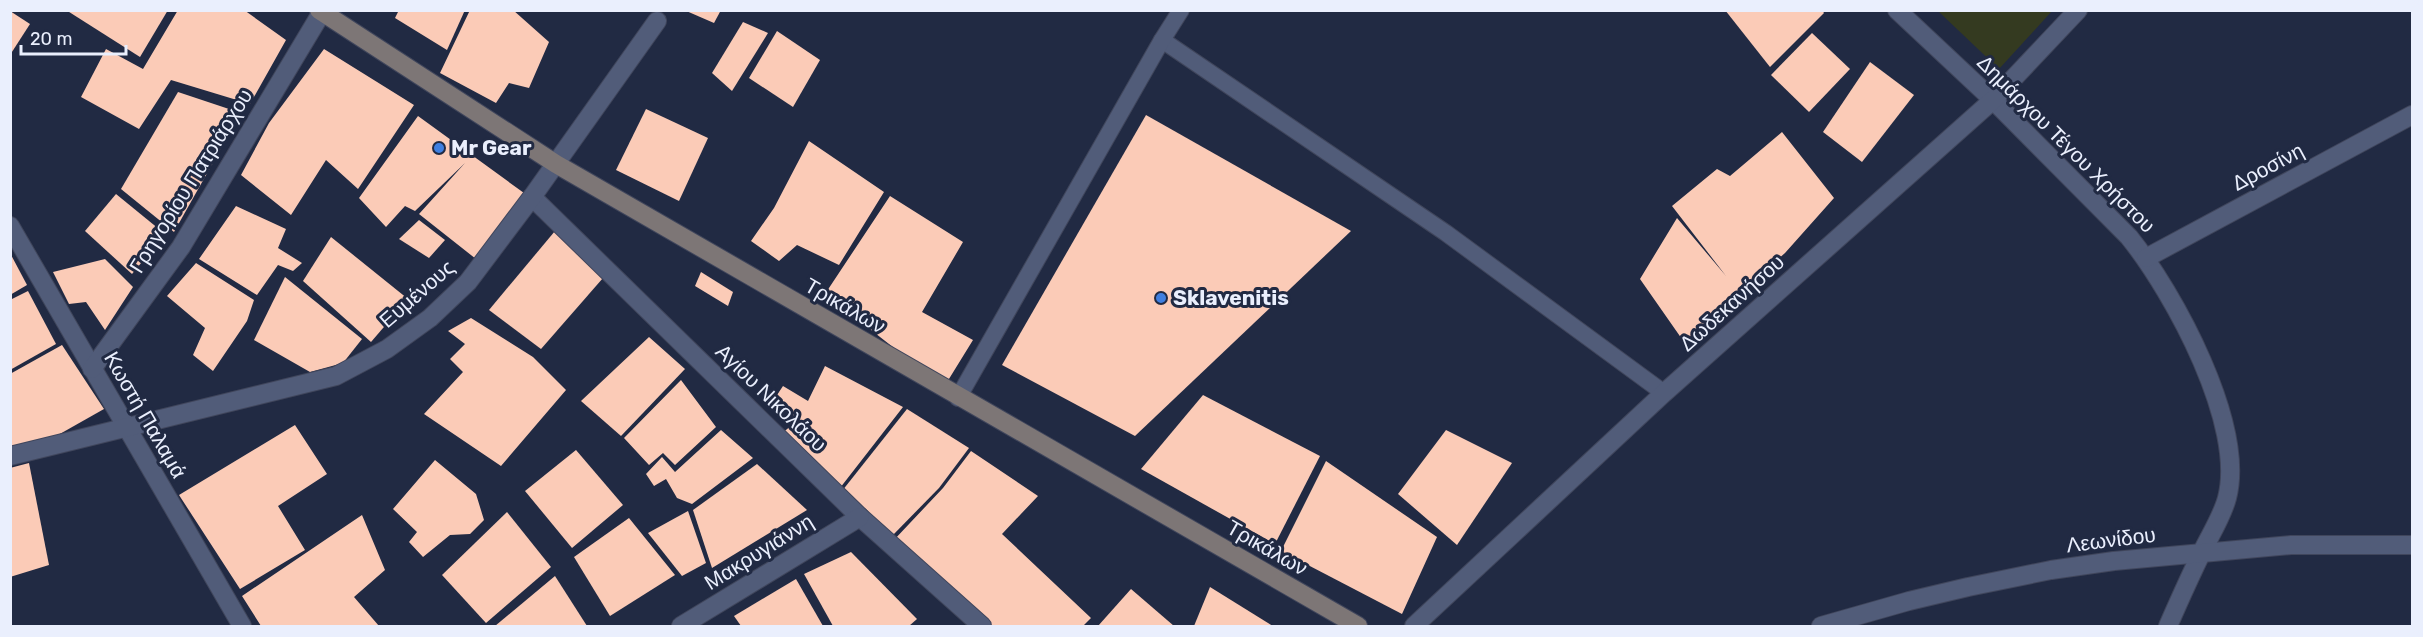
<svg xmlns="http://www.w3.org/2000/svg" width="2423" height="637" font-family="Rubik,sans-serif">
<rect width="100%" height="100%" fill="#212a43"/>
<path fill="#343a20" d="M1938,11H1937H2052L1999,69Z"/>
<g fill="#fbcbb7">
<path d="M66,10H168L140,57Z"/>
<path d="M178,10H244L286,40L250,104L171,80L139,129L81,97L106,49L143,69Z"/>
<path d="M399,10H465L447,50L395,18Z"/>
<path d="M470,10H513L549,42L529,88L509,83L496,103L440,73Z"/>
<path d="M684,10H721L714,23Z"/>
<path d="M1725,10H1822L1824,13L1770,67Z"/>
<path d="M10,11L30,24L10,55Z"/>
<path d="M743,22L768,33L732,91L712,73Z"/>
<path d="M777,31L820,60L793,107L749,78Z"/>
<path d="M1812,33L1850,69L1809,112L1771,75Z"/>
<path d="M324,49L414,105L358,189L326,160L291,215L241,175L269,123Z"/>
<path d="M1870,62L1914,95L1862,162L1823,132Z"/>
<path d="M178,92L241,113L174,232L121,189Z"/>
<path d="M646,109L708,138L679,201L616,170Z"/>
<path d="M1146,115L1351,231L1135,436L1002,365Z"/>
<path d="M418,116L524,193L476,259L419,214L465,163L415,211L405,206L386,227L359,198Z"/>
<path d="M1782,132L1834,198L1785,253L1684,342L1640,279L1677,218L1726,276L1672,206L1717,169L1730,176Z"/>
<path d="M809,141L884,192L839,265L797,245L779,261L751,241L774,208Z"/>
<path d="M116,194L165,234L132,274L85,231Z"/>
<path d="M890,196L963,242L922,312L973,340L944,387L825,294Z"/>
<path d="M236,206L286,229L278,248L302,263L293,271L278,265L257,295L199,259Z"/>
<path d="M419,220L445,240L429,258L399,239Z"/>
<path d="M555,231L603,278L541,349L489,310Z"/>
<path d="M331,237L408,299L371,342L303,281Z"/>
<path d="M10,253L27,285L10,295Z"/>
<path d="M105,259L133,287L105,330L86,302L69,304L53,272Z"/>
<path d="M196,263L254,300L247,321L213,371L193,355L205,328L167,296Z"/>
<path d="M701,272L733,292L728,306L695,286Z"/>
<path d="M285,277L362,339L343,363L310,372L254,340Z"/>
<path d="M28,291L56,344L10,370V300Z"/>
<path d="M471,318L533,357L566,390L501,466L424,414L463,372L450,359L465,344L448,331Z"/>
<path d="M649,337L685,369L621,436L581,401Z"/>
<path d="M62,345L104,409L58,435L10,449V374Z"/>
<path d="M825,366L903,407L840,488L781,434L797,421L773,401L783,386L808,401Z"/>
<path d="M681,380L716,427L675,465L663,453L649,465L624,438Z"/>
<path d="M1203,395L1320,456L1275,544L1141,469Z"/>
<path d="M907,409L969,448L939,488L892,536L842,491Z"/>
<path d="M295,425L327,474L278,506L305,550L240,589L179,495Z"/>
<path d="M721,430L753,458L692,504L677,498L666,479L654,486L646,474L662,457L675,472Z"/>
<path d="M1446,430L1512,463L1457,545L1398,494Z"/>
<path d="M576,450L623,505L572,548L525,491Z"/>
<path d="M971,451L1038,496L1002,534L1091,618L1083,626H983L893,541L943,488Z"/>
<path d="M435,460L476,494L484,520L470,534L450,535L423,557L409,542L417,532L393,509Z"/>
<path d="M1326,461L1437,537L1402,614L1281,551Z"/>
<path d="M29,463L49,565L10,577V468Z"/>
<path d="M757,464L807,510L712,568L693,510Z"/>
<path d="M688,511L706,563L682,576L648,533Z"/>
<path d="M507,512L551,567L486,623L442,575Z"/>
<path d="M362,515L385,570L354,597L379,626H261L242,596Z"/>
<path d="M629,518L675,575L610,616L574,557Z"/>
<path d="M851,552L917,619L909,626H833L804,574Z"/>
<path d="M555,576L587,626H495Z"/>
<path d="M796,579L823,626H741L734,616Z"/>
<path d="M1210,587L1273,626H1194Z"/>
<path d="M1131,589L1174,626H1098Z"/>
</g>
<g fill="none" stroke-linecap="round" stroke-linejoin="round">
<defs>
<g id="lane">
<path d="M1162,40L1446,233L1664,393"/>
<path d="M958,398L1162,40L1181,10"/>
</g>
<g id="street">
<path d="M1897,10L1993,100L2129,237C2174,293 2246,425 2227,498C2222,517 2210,535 2202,552C2190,576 2179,601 2168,626"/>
<path d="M532,197L860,517L982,626"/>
<path d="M10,226L242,626"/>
<path d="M2146,258L2412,115"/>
<path d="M92,369L181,247L322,12"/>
<path d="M10,456L336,376L387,349L430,318L468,282L532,197L657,21"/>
<path d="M681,626L860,517"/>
<path d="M1414,626L1664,393L1993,100L2078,10"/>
<path d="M1821,626L1909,601L1968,587L2051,570L2114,561L2291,545H2412"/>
</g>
<path id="secondary" d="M319,10L556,164L1358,626"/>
</defs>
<use href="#lane" stroke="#40465c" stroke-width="18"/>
<use href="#street" stroke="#40465c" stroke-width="20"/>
<use href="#secondary" stroke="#40465c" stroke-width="20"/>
<use href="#lane" stroke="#515c79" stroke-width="16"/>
<use href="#street" stroke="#515c79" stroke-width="18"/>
<use href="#secondary" stroke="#7d7676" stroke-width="18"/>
</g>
<g fill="#3f7fe0" stroke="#212a43" stroke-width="2">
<circle cx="439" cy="148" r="6"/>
<circle cx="1161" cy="298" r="6"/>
</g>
<g text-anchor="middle" stroke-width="6" stroke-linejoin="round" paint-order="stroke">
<g font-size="21" fill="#eaeffd" stroke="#212a43">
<text transform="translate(2066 144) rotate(45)" y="7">Δημάρχου Τέγου Χρήστου</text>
<text transform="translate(2268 167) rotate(-28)" y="7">Δροσίνη</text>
<text transform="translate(191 181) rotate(-58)" y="7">Γρηγορίου Πατριάρχου</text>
<text transform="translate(417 294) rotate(-41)" y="7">Ευμένους</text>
<text transform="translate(1732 303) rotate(-42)" y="7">Δωδεκανήσου</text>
<text transform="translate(845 306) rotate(30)" y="7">Τρικάλων</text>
<text transform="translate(771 398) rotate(44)" y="7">Αγίου Νικολάου</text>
<text transform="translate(145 415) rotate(60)" y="7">Κωστή Παλαμά</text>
<text transform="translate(2111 540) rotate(-7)" y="7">Λεωνίδου</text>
<text transform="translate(1267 548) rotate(30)" y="7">Τρικάλων</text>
<text transform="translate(759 552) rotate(-32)" y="7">Μακρυγιάννη</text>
</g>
<g font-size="21" font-weight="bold" fill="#eaeffd" stroke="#212a43" text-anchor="start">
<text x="451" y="155">Mr Gear</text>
<text x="1173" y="305">Sklavenitis</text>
</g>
</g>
<rect width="2423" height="637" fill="none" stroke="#eaeffd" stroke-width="24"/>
<path d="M21 45v9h105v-9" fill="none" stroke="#eaeffd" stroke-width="3"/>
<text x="30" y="45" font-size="18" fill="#eaeffd" stroke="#212a43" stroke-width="4.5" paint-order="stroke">20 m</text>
</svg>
